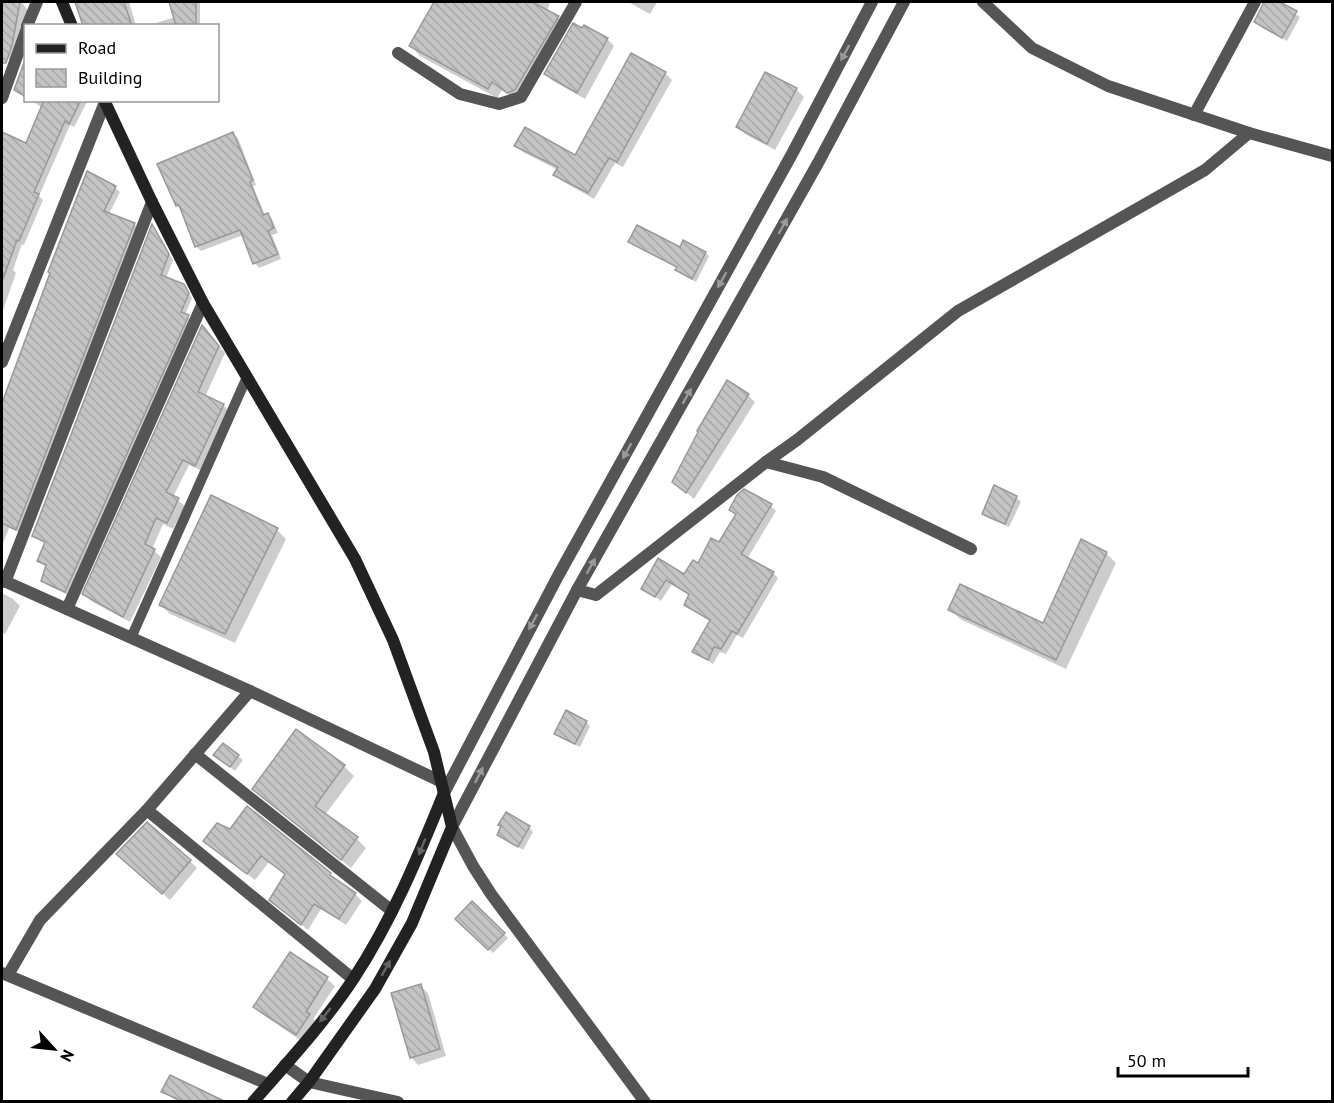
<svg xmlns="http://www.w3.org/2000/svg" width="1334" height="1103" font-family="'PT Sans',sans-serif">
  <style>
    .shadow { fill: #0003 }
    .building { fill: url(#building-back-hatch); stroke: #999; stroke-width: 1.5 }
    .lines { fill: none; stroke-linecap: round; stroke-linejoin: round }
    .lane { stroke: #555; stroke-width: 10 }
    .street { stroke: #555; stroke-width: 12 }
    .secondary { stroke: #222; stroke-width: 12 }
    .oneway { fill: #999 }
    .oneway2 { fill: #646464 }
  </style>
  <defs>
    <pattern id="building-back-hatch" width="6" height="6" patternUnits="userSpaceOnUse" patternTransform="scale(1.5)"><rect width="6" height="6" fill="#c4c4c4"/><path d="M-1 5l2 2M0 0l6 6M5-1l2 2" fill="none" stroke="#a7a7a7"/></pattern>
  </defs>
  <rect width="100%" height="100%" fill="#fff"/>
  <g class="shadow">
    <polygon points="2,2 22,2 30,14 13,60 2,57"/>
    <polygon points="77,2 129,2 136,26 84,26"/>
    <polygon points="171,2 200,2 200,26 147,26 175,17"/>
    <polygon points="436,2 550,2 547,11 558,17 567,26 518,101 502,90 497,98 420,56 411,46"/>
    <polygon points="628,2 657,2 650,14"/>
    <polygon points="1266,2 1276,2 1300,17 1287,41 1260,26 1255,22"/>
    <polygon points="607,39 614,46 585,99 553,81 545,74"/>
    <polygon points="632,55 665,73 672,80 623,167 615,163 594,199 562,181 555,175 558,170 523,152 516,146 575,157"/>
    <polygon points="766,74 797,90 804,97 775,150 745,134 738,127"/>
    <polygon points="30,100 86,100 87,102 74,127 70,125 39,196 43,200 24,245 22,244 13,270 16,273 2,313 2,134 27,145 43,108"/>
    <polygon points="233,134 238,138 256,185 253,186 265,215 268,214 272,219 278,233 272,235 281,259 259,268 255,263 243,235 201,251 196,246 181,210 177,205"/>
    <polygon points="87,173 115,188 120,192 109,214 134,224 139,229 21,533 9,528 2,546 2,397 5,399"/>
    <polygon points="153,226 173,260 166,278 183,285 192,298 185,315 192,321 70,596 47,585 43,580 47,567 39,561 46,544 33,536"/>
    <polygon points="629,242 705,253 709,256 696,282 680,273 677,270 678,268"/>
    <polygon points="209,334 225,353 205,397 224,406 230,412 202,471 189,465 173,497 185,506 173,529 163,524 152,549 161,557 130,622 91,601 84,594"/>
    <polygon points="748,395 755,402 694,499 674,482 700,432"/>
    <polygon points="1016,497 1021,502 1009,527 988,518 984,513"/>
    <polygon points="771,506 776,511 747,559 773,573 778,578 743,638 737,635 726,654 720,652 713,664 694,652 711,621 686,604 690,596 672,584 661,601 643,588 659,560 684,576 699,565 720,544 736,515 731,510"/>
    <polygon points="277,530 286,539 235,643 170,614 161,605"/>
    <polygon points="1106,553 1116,563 1066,669 960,619 950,609 1043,625"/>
    <polygon points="2,593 13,599 20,606 5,634 2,633"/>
    <polygon points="586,722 590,726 580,747 561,738 556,734"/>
    <polygon points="223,745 243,760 235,771 220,759"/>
    <polygon points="344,766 354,776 325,815 357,839 366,848 351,868 254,788"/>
    <polygon points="529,827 533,832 523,850 499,834"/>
    <polygon points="231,831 330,874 355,894 362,901 346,925 321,909 308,930 278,906 286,875 269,862 255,880 205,841"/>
    <polygon points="125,861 190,861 197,868 170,900"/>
    <polygon points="472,903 508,938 493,953 458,919"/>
    <polygon points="290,954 327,979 335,986 313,1019 316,1022 303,1042 262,1014 255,1007"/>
    <polygon points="420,986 428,993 446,1056 418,1065 411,1057"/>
    <polygon points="163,1092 209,1098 208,1102 179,1102"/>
  </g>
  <g class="building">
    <polygon points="2,2 20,2 12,45 6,63 2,63"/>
    <polygon points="75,2 124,2 132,26 83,26"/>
    <polygon points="169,2 196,2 196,26 176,26"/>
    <polygon points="434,2 532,2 559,16 515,90 507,93 492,82 488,89 409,46"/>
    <polygon points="1264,2 1280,2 1297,11 1282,38 1254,22"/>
    <polygon points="573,23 582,28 584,25 608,38 577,93 544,74"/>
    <polygon points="631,53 666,72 617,162 609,158 588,193 553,175 558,167 514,146 525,127 575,155"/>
    <polygon points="26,57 26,97 14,90"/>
    <polygon points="765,72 797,88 767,144 736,127"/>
    <polygon points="44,100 81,100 69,124 65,121 34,192 39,194 19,241 17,240 3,279 2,279 2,132 26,143"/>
    <polygon points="233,132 253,180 250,182 263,215 268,213 274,228 268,231 278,254 253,264 240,230 195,247 179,205 176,206 157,164"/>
    <polygon points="87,171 116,186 104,211 135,223 16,530 2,523 2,403 50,273 48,272"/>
    <polygon points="152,224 169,254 161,275 184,284 189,293 181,312 189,315 65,592 41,581 46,565 37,561 45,542 32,536"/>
    <polygon points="637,225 680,247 683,240 706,252 692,279 675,270 677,267 628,242"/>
    <polygon points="202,325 219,346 198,392 224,404 195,466 183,460 166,492 179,498 167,523 156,518 145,544 155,549 123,617 82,594"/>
    <polygon points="727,380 749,394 686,493 672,482 698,432 697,431"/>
    <polygon points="994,485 1017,496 1005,524 982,514"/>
    <polygon points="744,489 772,504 741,554 774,572 737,634 732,631 721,649 714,647 708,660 692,652 710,620 684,605 689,594 666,580 655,597 641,589 658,558 684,574 693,560 698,563 711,538 719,542 736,514 729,510 737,495"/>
    <polygon points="211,495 278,528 225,634 159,605"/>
    <polygon points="1081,539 1107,552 1056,660 948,610 960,584 1043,623"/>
    <polygon points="566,710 587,721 575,744 554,734"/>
    <polygon points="296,729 345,765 315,806 358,837 341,860 252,789"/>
    <polygon points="223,743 239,755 230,767 213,755"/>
    <polygon points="247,806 331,873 330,875 356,893 339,919 314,904 301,925 269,900 285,874 261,856 247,874 203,841 217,823 230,829"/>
    <polygon points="506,812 530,826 518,847 497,835 501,826 498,825"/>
    <polygon points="147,822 191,860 162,894 116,854"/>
    <polygon points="472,901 505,933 488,950 455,919"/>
    <polygon points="290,952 328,977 306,1012 310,1014 296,1035 253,1007"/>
    <polygon points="421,984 440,1049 410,1058 391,993"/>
    <polygon points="170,1075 224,1101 182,1101 161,1092"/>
  </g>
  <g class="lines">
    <polyline class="lane" points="131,638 247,377"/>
    <g class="street">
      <polyline points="983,2 1032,48 1108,86 1249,133 1332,156"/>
      <polyline points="27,26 37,2"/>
      <polyline points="398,53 460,94 499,104 521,97 576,2"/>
      <polyline points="2,98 26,31"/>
      <polyline points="1194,115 1255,2"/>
      <polyline points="2,362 105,102"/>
      <polyline points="766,462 823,477 971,549"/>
      <polyline points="2,580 250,691 440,781"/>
      <polyline points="5,582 152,202"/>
      <polyline points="577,590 596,595 766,462 797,440 958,311 1205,170 1249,133"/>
      <polyline points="67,609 203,303"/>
      <polyline points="250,691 147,810 353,979"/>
      <polyline points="195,754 392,911"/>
      <polyline points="444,793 558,576 792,154 872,2"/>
      <polyline points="2,973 268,1084"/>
      <polyline points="8,975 40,920 147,810"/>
      <polyline points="285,1065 309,1082 398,1102"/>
      <polyline points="645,1102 491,894 473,866 452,827 577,590 818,163 904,2"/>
    </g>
    <g class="secondary">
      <polyline points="62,2 72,26"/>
      <polyline points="104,100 152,202 203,303 355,559 393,640 434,752 452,827 412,923 375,989 309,1082 292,1102"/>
      <path d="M 253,1102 C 288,1062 325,1022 354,978 C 392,920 418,857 444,793"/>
    </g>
  </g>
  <defs><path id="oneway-solid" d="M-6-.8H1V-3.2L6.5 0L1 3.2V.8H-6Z" transform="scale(1.5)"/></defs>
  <g class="oneway">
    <use href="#oneway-solid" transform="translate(845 53) rotate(118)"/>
    <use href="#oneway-solid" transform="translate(783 226) rotate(-61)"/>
    <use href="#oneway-solid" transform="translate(722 280) rotate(119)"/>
    <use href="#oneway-solid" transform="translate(687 396) rotate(-61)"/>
    <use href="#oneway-solid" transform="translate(627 451) rotate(119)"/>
    <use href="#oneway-solid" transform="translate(591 566) rotate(-61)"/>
    <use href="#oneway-solid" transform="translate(533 622) rotate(118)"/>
    <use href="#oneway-solid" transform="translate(479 775) rotate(-63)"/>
  </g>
  <g class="oneway2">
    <use href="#oneway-solid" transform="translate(422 847) rotate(112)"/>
    <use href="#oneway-solid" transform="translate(386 968) rotate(-61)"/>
    <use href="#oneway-solid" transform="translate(325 1015) rotate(128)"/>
  </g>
  <rect width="1334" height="1103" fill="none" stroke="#000000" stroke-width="6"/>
  <rect x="24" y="24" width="195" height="78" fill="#ffffff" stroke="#999999" stroke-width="1.5"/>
  <rect x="36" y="44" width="30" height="9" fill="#222222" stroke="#999999" stroke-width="1.5"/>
  <text x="78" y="54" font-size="18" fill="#000000">Road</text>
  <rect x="36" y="69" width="30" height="18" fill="url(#building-back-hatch)" stroke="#999999" stroke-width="1.5"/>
  <text x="78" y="84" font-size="18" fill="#000000">Building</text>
  <g transform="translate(54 1049) rotate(117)" stroke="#ffffff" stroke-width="4.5" paint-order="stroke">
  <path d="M0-4.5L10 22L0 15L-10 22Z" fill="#000000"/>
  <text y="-9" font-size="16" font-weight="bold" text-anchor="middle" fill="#000000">N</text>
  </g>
  <path d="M1118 1067v9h130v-9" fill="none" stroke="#000000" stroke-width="3"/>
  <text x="1127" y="1067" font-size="18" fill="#000000" stroke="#ffffff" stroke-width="4.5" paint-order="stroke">50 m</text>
</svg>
